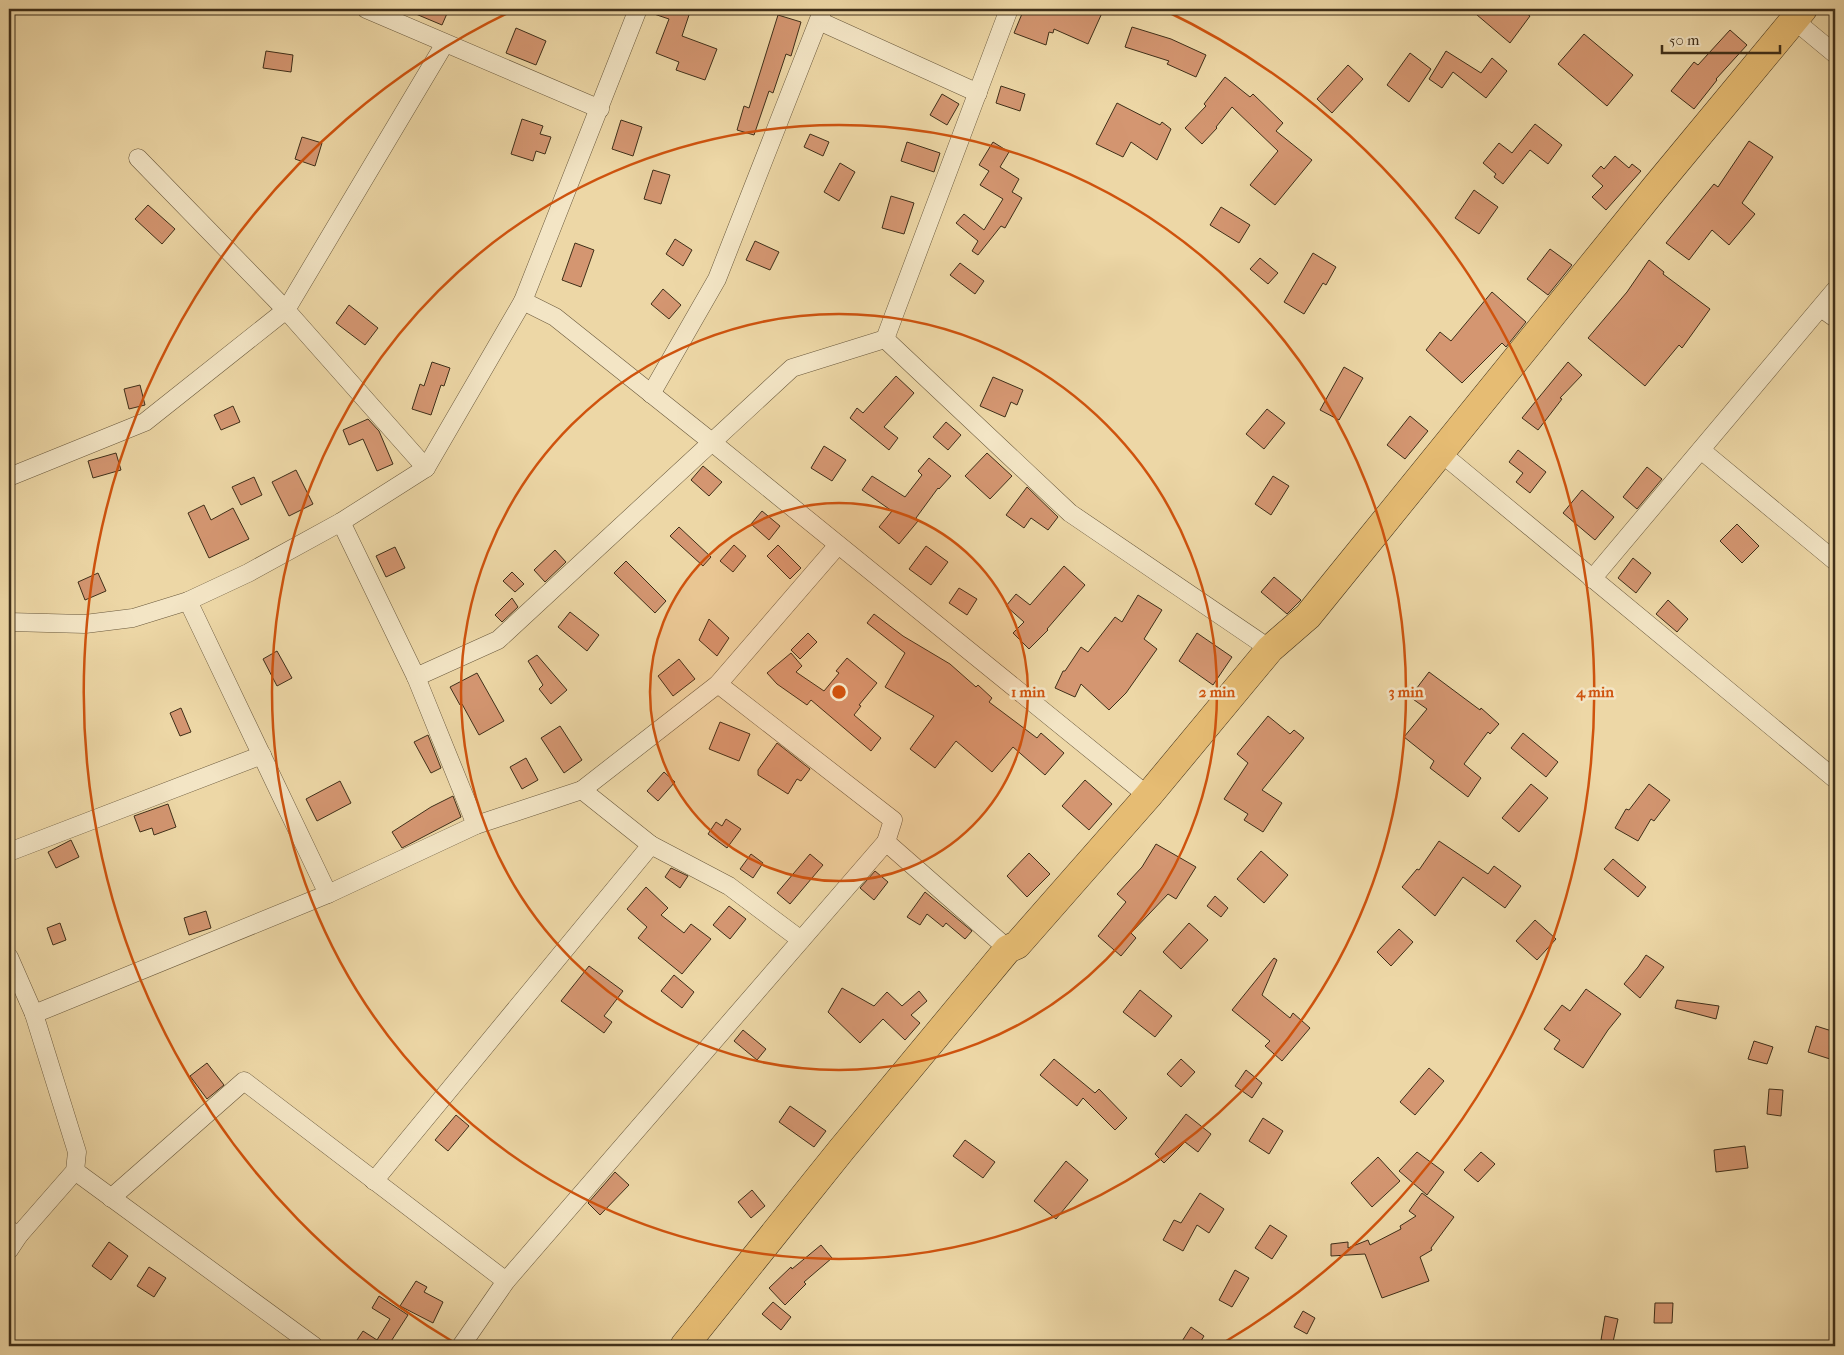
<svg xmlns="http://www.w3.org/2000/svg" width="1844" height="1355" font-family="'IM FELL French Canon',serif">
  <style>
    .building { fill: #d49671; stroke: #3f2f19 }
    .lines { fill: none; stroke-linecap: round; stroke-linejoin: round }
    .street-casing { stroke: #6a593c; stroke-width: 19 }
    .primary-casing { stroke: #3f2f19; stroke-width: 29 }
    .street { stroke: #f3e5c5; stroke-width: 18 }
    .primary { stroke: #e6bc73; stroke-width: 28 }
    .ring { fill: none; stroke: #cf530e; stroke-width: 2.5 }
    .centre { fill: #cf530e; stroke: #f3e5c5; stroke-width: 2.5 }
    .ring-label { font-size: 15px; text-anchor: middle; font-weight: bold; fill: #cf530e; stroke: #f3e5c5; stroke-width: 5; stroke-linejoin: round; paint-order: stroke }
  </style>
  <rect width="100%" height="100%" fill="#edd7a6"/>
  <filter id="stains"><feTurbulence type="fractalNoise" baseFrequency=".004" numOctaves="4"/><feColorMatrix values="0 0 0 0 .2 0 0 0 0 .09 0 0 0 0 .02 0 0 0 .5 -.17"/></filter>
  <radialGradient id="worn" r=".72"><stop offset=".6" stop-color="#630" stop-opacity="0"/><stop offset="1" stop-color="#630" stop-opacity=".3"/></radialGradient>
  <g class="building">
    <polygon points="404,9 449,9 442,25"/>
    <polygon points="648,9 691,9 682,36 717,49 705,80 676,70 679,62 656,53 669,19 648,12"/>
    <polygon points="1024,9 1093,9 1102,13 1088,44 1054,29 1053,33 1049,32 1046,45 1014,33"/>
    <polygon points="1470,9 1520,9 1530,16 1510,43"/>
    <polygon points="778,15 801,22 791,56 786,54 773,93 769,91 754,135 737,130 744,106 749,108"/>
    <polygon points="1132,27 1171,39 1206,55 1196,77 1167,64 1169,61 1125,47"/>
    <polygon points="516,28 546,41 536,65 506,53"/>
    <polygon points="1730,30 1747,45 1716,79 1717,80 1694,109 1671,91 1694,62 1698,65"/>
    <polygon points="1584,34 1633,75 1607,106 1558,64"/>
    <polygon points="266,51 293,55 291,72 263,68"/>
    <polygon points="1446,51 1481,73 1492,58 1507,71 1486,98 1453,72 1442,88 1429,79"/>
    <polygon points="1410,53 1431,69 1409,102 1387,85"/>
    <polygon points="1348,65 1363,79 1332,113 1317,99"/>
    <polygon points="1225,77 1250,97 1253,94 1283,123 1276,131 1312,160 1275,205 1250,185 1278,151 1232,107 1216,127 1217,128 1202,144 1185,128 1206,106 1204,104"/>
    <polygon points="1001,86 1025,94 1020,111 996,103"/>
    <polygon points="942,94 959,104 947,125 930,115"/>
    <polygon points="1117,103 1160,125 1162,122 1171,129 1157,160 1131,142 1123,157 1096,144"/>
    <polygon points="522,119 543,126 540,134 551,137 545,154 536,151 533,161 511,154"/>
    <polygon points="621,120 642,127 633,156 612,149"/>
    <polygon points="1535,124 1562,145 1548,164 1530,150 1503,184 1494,177 1496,174 1483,163 1499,143 1512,153"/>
    <polygon points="810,134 829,142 823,156 804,147"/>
    <polygon points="302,137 322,143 315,166 295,159"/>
    <polygon points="1749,141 1773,157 1742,203 1755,214 1729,245 1712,230 1689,260 1666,243 1714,184 1718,187"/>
    <polygon points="907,142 940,153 934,172 901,161"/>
    <polygon points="993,142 1009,152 1000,167 1019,179 1012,192 1022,198 1005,228 1001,226 978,255 972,251 978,241 956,223 964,214 984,230 1003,199 980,185 989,171 979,165"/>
    <polygon points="1615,156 1629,168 1632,164 1641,171 1606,210 1592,197 1603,186 1592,176 1601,166 1604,169"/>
    <polygon points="840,163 855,172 839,201 824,192"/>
    <polygon points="653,170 670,175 661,204 644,199"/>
    <polygon points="1474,190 1498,207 1479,234 1455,218"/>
    <polygon points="891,196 914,203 904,234 882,228"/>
    <polygon points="148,205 175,229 162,244 135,219"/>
    <polygon points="1221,207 1250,225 1239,243 1210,225"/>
    <polygon points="675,239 692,250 683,266 666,254"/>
    <polygon points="755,241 779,252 770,270 746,260"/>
    <polygon points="575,243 594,250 581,287 562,280"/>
    <polygon points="1550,249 1572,265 1548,295 1527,279"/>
    <polygon points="1313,253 1336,267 1326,285 1323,283 1304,314 1284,302"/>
    <polygon points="1260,258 1278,273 1268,284 1250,269"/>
    <polygon points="1649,260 1664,272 1663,274 1710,309 1682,348 1679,345 1645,386 1588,338 1627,292"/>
    <polygon points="960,263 984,281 975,294 950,275"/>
    <polygon points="663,289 681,305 669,319 651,304"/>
    <polygon points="1492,292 1526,322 1506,347 1502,343 1462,383 1426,350 1440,332 1451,341"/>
    <polygon points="349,305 378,328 365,345 336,323"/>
    <polygon points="432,362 450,368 444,386 441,385 431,415 412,409 420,384 424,386"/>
    <polygon points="1568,362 1582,375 1560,398 1562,399 1538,430 1522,418"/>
    <polygon points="1344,367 1363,378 1339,420 1320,410"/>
    <polygon points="896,376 914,393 884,427 898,438 889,450 850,418 857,408 863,413"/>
    <polygon points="993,377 1023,390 1017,405 1011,402 1005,417 980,406"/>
    <polygon points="140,385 145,405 129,409 124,389"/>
    <polygon points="233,406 240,422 221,430 214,415"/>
    <polygon points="1267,409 1285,423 1264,449 1246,434"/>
    <polygon points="1410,416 1428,431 1405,459 1387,445"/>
    <polygon points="368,419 379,431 393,464 377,471 363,439 349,445 343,430"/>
    <polygon points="946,422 961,435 948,450 933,437"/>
    <polygon points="824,446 846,460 832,481 811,468"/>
    <polygon points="1518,450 1546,472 1530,493 1516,482 1523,473 1509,462"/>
    <polygon points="116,453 121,470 93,478 88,461"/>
    <polygon points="987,453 1012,476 990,499 965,476"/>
    <polygon points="929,458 951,476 939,489 938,488 916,518 918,521 899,544 879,527 892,511 862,490 872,476 905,497 922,475 918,471"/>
    <polygon points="703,466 722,482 709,496 691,480"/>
    <polygon points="1647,467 1662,479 1637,509 1623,497"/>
    <polygon points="296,470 313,504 289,516 272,482"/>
    <polygon points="1273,476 1289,486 1271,515 1255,504"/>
    <polygon points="254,477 262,495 241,505 232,487"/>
    <polygon points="1027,487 1058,517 1048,530 1031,518 1024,528 1006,515"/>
    <polygon points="1582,490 1614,517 1595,540 1563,513"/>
    <polygon points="204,505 211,520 233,508 249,539 209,558 188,513"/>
    <polygon points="762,511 780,526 769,540 751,524"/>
    <polygon points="1737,524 1759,546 1742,563 1720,541"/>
    <polygon points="679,527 711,557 703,566 670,536"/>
    <polygon points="734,545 746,556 733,572 720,561"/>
    <polygon points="778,545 801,568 790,579 767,556"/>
    <polygon points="926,546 948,562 931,585 909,569"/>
    <polygon points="395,547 405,568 386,577 376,556"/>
    <polygon points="555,550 566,562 545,582 534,570"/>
    <polygon points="1633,558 1651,573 1636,593 1618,578"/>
    <polygon points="626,561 666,601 655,613 614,573"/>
    <polygon points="1064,566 1085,585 1047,629 1048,630 1029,649 1013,633 1024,622 1006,606 1016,594 1030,605"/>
    <polygon points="512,572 524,584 515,592 503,581"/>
    <polygon points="98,573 106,591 85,600 78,582"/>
    <polygon points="1274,577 1301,600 1287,614 1261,592"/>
    <polygon points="959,588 977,599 967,615 949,603"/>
    <polygon points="1138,595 1162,610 1144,639 1157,649 1126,693 1109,710 1081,684 1075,697 1055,688 1063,671 1065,671 1081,647 1088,652 1115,617 1122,622"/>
    <polygon points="512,598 518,607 502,622 495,615"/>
    <polygon points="1668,600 1688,619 1677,632 1656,614"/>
    <polygon points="570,612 599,635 587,651 558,627"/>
    <polygon points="874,614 903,636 950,664 976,687 978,685 992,698 989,702 1037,738 1041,733 1064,753 1045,775 1013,747 992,772 956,741 935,768 910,749 934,716 885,687 905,653 867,623"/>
    <polygon points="709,619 729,638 717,656 699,640"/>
    <polygon points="808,633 817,642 800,659 791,650"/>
    <polygon points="1197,633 1232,657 1213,685 1179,661"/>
    <polygon points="277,651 292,678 277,686 263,659"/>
    <polygon points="791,653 802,666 796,672 824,691 839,673 836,671 847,658 877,683 859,705 861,706 854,715 881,738 871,751 811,700 807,705 777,684 767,673"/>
    <polygon points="537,655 567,690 551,704 539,689 543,685 528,661"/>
    <polygon points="679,659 695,679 673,696 658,676"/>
    <polygon points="1429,672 1480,710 1481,708 1499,724 1490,734 1488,732 1464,764 1481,778 1468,797 1430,768 1434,761 1404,737 1427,709 1410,697"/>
    <polygon points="477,673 504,721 479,735 462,704 460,705 450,687"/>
    <polygon points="181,708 191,732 180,736 170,713"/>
    <polygon points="1268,716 1290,734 1294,730 1304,738 1262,790 1282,803 1263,832 1244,820 1248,814 1224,799 1248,763 1237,754"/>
    <polygon points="720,722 750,734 739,761 709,749"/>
    <polygon points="560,726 582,760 564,773 541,738"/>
    <polygon points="1523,733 1558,762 1546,777 1511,748"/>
    <polygon points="428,735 441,768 431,773 414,742"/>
    <polygon points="777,743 810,769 801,781 797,779 788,794 758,775 758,770"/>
    <polygon points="526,758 538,780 522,789 510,767"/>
    <polygon points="664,772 675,782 658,801 647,791"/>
    <polygon points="1085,780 1112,804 1089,830 1062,806"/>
    <polygon points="340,781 351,803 317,821 306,799"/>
    <polygon points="1531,784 1548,798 1519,832 1502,818"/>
    <polygon points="1649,784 1670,800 1654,821 1651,819 1638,841 1615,828 1626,809 1629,810"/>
    <polygon points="453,796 461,817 402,848 392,832 431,807"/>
    <polygon points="168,804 176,827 154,835 152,828 140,832 134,816"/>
    <polygon points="726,819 741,829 727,848 708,834 716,822 722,826"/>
    <polygon points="71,840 79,857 56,868 48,852"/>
    <polygon points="1439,841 1488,874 1494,866 1521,886 1505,908 1463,877 1435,916 1402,887 1417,869 1419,870"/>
    <polygon points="1156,844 1196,867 1176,899 1168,894 1131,933 1136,938 1121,956 1098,936 1126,902 1117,894 1142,867"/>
    <polygon points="1261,851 1288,875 1264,903 1237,879"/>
    <polygon points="1029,853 1050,874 1027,897 1007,876"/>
    <polygon points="751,854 763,863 753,878 740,869"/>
    <polygon points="810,854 823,865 790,904 777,893"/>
    <polygon points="1613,859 1646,887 1638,897 1604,869"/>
    <polygon points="671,868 688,876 680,888 665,877"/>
    <polygon points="875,871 888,882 874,900 860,888"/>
    <polygon points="646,887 668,908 661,915 684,933 691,924 711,939 682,974 638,938 647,927 627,909"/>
    <polygon points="925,892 972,931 965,939 946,923 943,927 927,914 920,925 907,917"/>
    <polygon points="1215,896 1228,908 1221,917 1207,906"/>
    <polygon points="729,906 746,919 730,939 713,925"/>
    <polygon points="206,911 211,928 189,935 184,918"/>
    <polygon points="1535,920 1556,939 1537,960 1516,941"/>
    <polygon points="60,923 66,940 53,945 47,928"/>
    <polygon points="1189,923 1208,940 1181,969 1163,952"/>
    <polygon points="1399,929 1413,942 1391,966 1377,952"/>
    <polygon points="1646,955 1664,967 1640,998 1624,984 1638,967"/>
    <polygon points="1274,958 1277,960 1262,995 1290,1018 1293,1013 1310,1028 1282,1061 1265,1046 1270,1041 1232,1010"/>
    <polygon points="589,966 623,991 604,1016 612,1022 604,1033 561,1001"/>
    <polygon points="674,975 694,992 682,1008 661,991"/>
    <polygon points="842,988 874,1006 887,992 902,1006 919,991 927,1001 911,1015 920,1023 905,1040 883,1019 860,1043 828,1012"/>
    <polygon points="1586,989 1621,1014 1608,1030 1583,1068 1554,1049 1560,1040 1544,1029 1562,1005 1570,1011"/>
    <polygon points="1140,990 1172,1016 1155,1037 1123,1012"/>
    <polygon points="1677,1000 1719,1006 1716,1019 1675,1008"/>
    <polygon points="1816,1026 1835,1032 1835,1042 1830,1059 1808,1052"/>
    <polygon points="743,1030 766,1049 757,1060 734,1041"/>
    <polygon points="1754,1041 1773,1047 1767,1064 1748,1059"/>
    <polygon points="1054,1059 1095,1093 1099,1089 1127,1118 1115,1130 1083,1098 1077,1106 1040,1075"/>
    <polygon points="1181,1059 1195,1072 1181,1087 1167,1074"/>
    <polygon points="207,1063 224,1085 207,1099 190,1076"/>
    <polygon points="1429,1068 1444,1081 1415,1115 1400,1102"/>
    <polygon points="1246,1070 1262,1083 1252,1098 1235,1086"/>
    <polygon points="1769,1089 1783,1090 1781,1116 1767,1114"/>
    <polygon points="790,1106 826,1131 814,1147 779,1122"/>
    <polygon points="1186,1114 1211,1134 1198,1152 1185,1142 1164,1163 1155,1154"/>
    <polygon points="456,1115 469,1126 448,1151 435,1140"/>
    <polygon points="1263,1118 1283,1131 1269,1154 1249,1141"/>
    <polygon points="965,1140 995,1162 983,1178 953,1156"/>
    <polygon points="1745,1146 1748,1168 1716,1172 1714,1150"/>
    <polygon points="1417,1152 1444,1172 1427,1195 1399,1171"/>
    <polygon points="1481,1152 1495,1164 1478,1182 1464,1170"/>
    <polygon points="1378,1157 1400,1181 1372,1207 1351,1183"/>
    <polygon points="1066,1161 1088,1180 1056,1219 1034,1201"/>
    <polygon points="615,1172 629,1185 600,1215 588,1203"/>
    <polygon points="752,1190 765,1206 751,1218 738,1202"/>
    <polygon points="1200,1193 1224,1209 1209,1233 1197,1225 1183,1251 1163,1240 1174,1220 1181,1223"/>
    <polygon points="1422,1193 1454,1217 1431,1248 1432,1250 1420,1257 1429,1281 1382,1298 1365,1254 1331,1256 1331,1244 1348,1242 1348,1248 1368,1240 1370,1245 1401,1229 1400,1226 1416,1216 1409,1211"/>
    <polygon points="1270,1225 1287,1236 1272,1259 1255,1248"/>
    <polygon points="109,1242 128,1256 111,1280 92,1266"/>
    <polygon points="821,1245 832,1258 804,1282 806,1284 785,1305 769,1288 791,1267 792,1269"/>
    <polygon points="149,1267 166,1278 154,1297 137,1286"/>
    <polygon points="1235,1270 1249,1278 1232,1307 1219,1300"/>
    <polygon points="416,1281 427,1287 424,1292 443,1302 433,1323 400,1306"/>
    <polygon points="379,1296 408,1315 388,1346 353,1346 363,1331 377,1340 390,1319 372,1308"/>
    <polygon points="773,1302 791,1317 781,1330 762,1314"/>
    <polygon points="1655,1303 1673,1303 1672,1323 1654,1323"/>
    <polygon points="1303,1311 1315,1318 1307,1334 1294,1327"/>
    <polygon points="1605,1316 1618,1319 1613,1342 1601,1340"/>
    <polygon points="1191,1327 1204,1336 1198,1346 1179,1346"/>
  </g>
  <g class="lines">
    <g class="street-casing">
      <g id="street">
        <polyline points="366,9 600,109"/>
        <polyline points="1794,20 1835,54"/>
        <polyline points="819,21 978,93"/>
        <polyline points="138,158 286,310 426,468"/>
        <polyline points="523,301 555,317 713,443 1148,796"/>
        <polyline points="1821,308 1835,318"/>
        <polyline points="885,339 1070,513 1270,649"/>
        <polyline points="651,394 717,279 823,9"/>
        <polyline points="1701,450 1835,561"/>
        <polyline points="1441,453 1835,779"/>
        <polyline points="9,477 145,422 286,310 441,50"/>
        <polyline points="341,522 416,677 498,640 792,368 885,339 1009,9"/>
        <polyline points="1592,579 1835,290"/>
        <polyline points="188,601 328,894"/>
        <polyline points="9,622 85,624 133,618 188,601 248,573 341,522 426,468 523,301 638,9"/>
        <polyline points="416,677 476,825"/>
        <polyline points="718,684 893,820 886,842"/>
        <polyline points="651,845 729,886 801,940"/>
        <polyline points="9,852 262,755"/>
        <polyline points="9,957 34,1014 77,1152 75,1171 19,1235 9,1230"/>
        <polyline points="34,1014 328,894 476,825 582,790 718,684 838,545"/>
        <polyline points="75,1171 314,1346"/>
        <polyline points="374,1181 651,845 582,790"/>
        <polyline points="111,1198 244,1081 506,1281"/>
        <polyline points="9,1250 19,1235"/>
        <polyline points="461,1346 506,1281 886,842 1008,949"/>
      </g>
    </g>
    <g class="primary-casing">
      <polyline id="primary" points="684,1346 842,1149 1008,949 1017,945 1148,796 1270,649 1308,616 1654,189 1803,9"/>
    </g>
    <use href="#street" class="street"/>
    <use href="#primary" class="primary"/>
  </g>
  <circle cx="839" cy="692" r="189" fill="#cf530e" fill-opacity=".12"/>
  <g class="ring">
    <circle cx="839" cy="692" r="189"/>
    <circle cx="839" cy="692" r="378"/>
    <circle cx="839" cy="692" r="567"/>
    <path d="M455 1343A756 756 0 0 1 514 10M1164 10A756 756 0 0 1 1223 1343"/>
  </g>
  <circle cx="839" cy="692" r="8" class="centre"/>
  <g class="ring-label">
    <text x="1028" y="697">1 min</text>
    <text x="1217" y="697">2 min</text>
    <text x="1406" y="697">3 min</text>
    <text x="1595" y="697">4 min</text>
  </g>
  <rect width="1844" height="1355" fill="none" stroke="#edd7a6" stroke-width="30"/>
  <rect x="10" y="10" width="1824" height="1335" fill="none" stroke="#3f2f19" stroke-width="2.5"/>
  <rect x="15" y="15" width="1814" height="1325" fill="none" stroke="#3f2f19"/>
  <path d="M1662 45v8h118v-8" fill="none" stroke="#3f2f19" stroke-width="2.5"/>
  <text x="1669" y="45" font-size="15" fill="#3f2f19" stroke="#f3e5c5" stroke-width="4" paint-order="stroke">50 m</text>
  <rect width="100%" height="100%" filter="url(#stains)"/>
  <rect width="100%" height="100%" fill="url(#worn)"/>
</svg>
